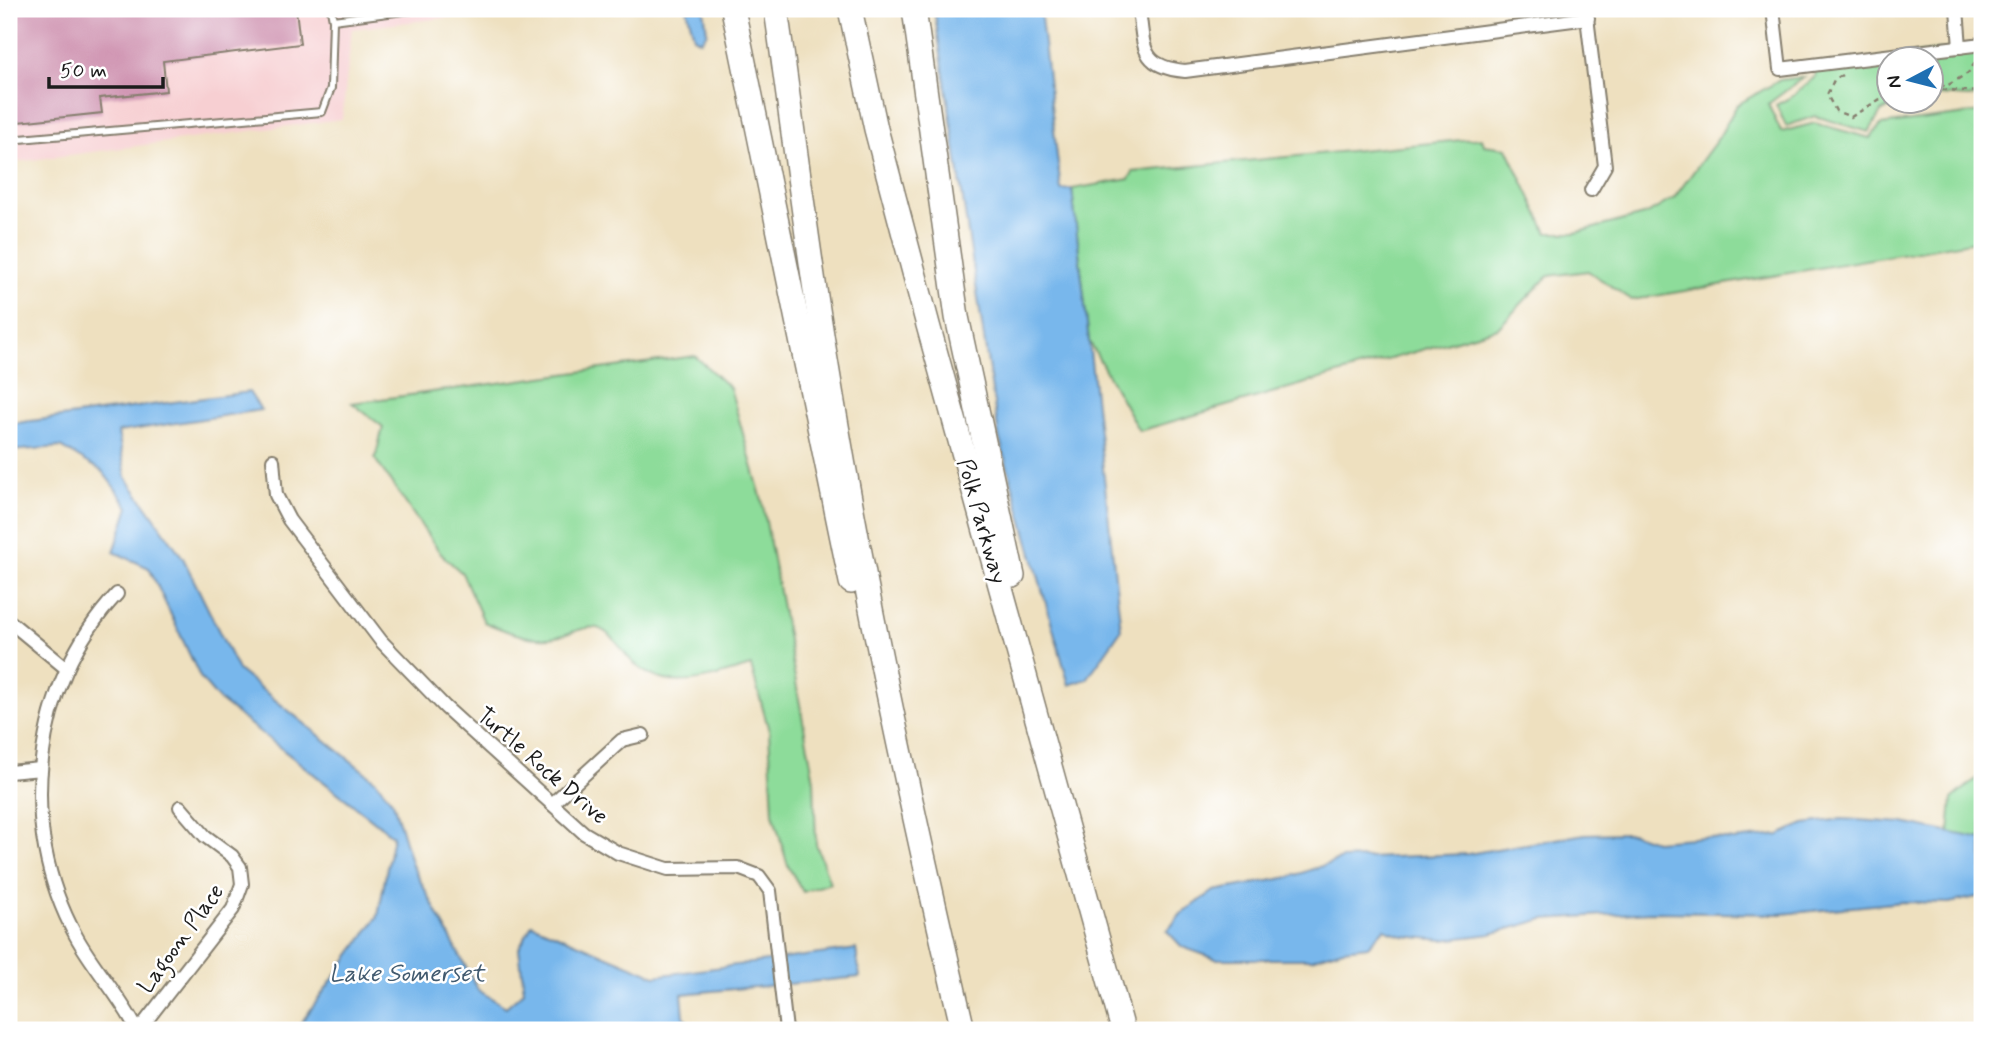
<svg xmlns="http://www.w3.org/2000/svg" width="1991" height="1039" font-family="Mynerve,sans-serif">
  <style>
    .built { fill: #f7cfd2 }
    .green { fill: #8ddc9a; stroke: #547c5b; stroke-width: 2 }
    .water { fill: #78b7ec; stroke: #4a6a84; stroke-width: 2 }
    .building { fill: #d096b3 }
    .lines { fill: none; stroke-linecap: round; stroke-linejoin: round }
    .service-casing { stroke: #857e6e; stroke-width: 10 }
    .minor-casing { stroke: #857e6e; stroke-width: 16 }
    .motorway-casing { stroke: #857e6e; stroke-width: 26 }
    .path { stroke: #857e6e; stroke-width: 2.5; stroke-dasharray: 5 5; stroke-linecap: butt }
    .service { stroke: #fff; stroke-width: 6 }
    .minor { stroke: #fff; stroke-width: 12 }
    .motorway { stroke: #fff; stroke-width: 23 }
    .labels { text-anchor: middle; stroke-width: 5; stroke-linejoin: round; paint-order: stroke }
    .street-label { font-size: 23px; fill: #1c1c1c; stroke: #fff }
    .water-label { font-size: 24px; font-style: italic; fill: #415a6f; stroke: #fff }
  </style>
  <rect width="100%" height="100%" fill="#fff"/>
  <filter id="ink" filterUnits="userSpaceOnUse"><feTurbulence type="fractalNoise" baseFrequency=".0143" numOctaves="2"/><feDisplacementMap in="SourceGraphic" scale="14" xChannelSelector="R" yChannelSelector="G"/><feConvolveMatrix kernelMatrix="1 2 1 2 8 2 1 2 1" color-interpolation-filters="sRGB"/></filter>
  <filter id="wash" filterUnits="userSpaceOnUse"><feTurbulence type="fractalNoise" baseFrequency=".00686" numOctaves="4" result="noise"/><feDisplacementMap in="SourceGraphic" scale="28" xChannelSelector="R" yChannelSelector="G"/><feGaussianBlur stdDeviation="1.57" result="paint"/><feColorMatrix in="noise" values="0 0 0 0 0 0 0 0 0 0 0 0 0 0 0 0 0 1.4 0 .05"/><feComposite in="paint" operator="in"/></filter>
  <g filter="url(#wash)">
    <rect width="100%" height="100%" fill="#eee0bf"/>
    <polygon class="built" points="9,9 520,9 352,29 342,119 9,163"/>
    <g class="green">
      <polygon points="1982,45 1982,98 1938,95 1932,101 1932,60 1890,60 1890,102 1899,102 1881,112 1869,132 1815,116 1786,126 1776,105 1793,96 1816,76 1813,66"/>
      <polygon points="1804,77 1768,104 1781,132 1815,123 1870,138 1881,125 1982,112 1982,240 1632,300 1588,271 1548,276 1498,328 1139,431 1089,341 1072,189 1129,179 1133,172 1482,138 1484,145 1507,148 1547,233 1575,233 1647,214 1674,198 1719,137 1737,105 1780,80"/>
      <path d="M 695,356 L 730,388 L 762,500 L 814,780 L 816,844 L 830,883 L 803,892 L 788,866 L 773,813 L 769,731 L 751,666 C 707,678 664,698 628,657 C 619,646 611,632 597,628 C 585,625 568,635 556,637 C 532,642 505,631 484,622 L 462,573 L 441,554 L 375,459 L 383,427 L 352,403 Z"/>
      <polygon points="1982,774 1982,839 1949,833 1952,799"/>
    </g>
    <g class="water">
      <polygon points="687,9 704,9 707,32 701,41 694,37"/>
      <polygon points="934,9 1040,9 1061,190 1072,189 1121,630 1087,679 1069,685 999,437"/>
      <polygon points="249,392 261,410 118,432 126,477 183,558 238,670 376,781 393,802 412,865 478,990 506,1007 524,991 519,948 532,924 655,976 856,949 860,977 682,994 684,1016 692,1030 296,1030 378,916 393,836 219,700 201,679 149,568 114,552 129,507 102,471 61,447 9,451 9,424"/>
      <polygon points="1842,819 1903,823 1982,839 1982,896 1949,903 1903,902 1782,914 1651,912 1544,919 1491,934 1443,940 1403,936 1384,929 1368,946 1343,949 1311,959 1216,959 1182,947 1167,931 1181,914 1214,891 1290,877 1342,859 1468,854 1585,834 1632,833 1655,841 1705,837 1734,840 1779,835 1804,824"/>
    </g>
    <g id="blocks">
      <polygon class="building" points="9,9 296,9 300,44 163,61 166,91 100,98 102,113 9,123"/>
    </g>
  </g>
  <g filter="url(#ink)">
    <use href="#blocks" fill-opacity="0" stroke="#857e6e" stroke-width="2"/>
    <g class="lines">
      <g class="service-casing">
        <g id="service">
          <polyline points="331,9 333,20 420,9"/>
          <polyline points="9,140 322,112 331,88 333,20"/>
        </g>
      </g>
      <g class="minor-casing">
        <g id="minor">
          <path d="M 1139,9 C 1144,46 1140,67 1185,71 L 1588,18"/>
          <polyline points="1586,9 1605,166 1591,190"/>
          <polyline points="1773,9 1780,69 1982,44"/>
          <polyline points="1957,9 1960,47"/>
          <polyline points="273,460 276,495 289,520 381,641 445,707 584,833 618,853 668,869 738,868 759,876 770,891 786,1030"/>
          <path d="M 117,594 C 32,685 16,827 76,936 C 94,969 121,997 137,1030"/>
          <polyline points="9,621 67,669"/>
          <polyline points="9,772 41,769"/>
          <polyline points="552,804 622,740 643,735"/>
          <polyline points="139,1030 233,909 242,884 240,867 232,856 205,836 180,807"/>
        </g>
      </g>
      <g class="motorway-casing">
        <g id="motorway">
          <polyline points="733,9 851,582"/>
          <path d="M 776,9 C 790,107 802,205 817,303 C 854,547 907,790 963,1030"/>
          <polyline points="850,9 876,129 928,325 1123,1030"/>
          <polyline points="914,9 957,317 1013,576"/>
        </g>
      </g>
      <g class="path">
        <polyline points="1842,75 1834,80 1827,95 1836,111 1851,117 1890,93"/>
        <polyline points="1932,78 1945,87 1968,73 1975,63 1982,64"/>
        <polyline points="1932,89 1982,92"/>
      </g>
      <use href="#service" class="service"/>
      <use href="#minor" class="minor"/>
      <use href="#motorway" class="motorway"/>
    </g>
  </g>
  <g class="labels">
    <g class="street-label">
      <text transform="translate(983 521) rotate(74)" y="8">Polk Parkway</text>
      <text transform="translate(543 765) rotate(41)" y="8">Turtle Rock Drive</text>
      <text transform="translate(180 938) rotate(-54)" y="8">Lagoon Place</text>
    </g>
    <g class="water-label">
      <text x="407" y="981">Lake Somerset</text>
    </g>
  </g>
  <rect width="1991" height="1039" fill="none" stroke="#fff" stroke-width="35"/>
  <g transform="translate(1910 80) rotate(263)"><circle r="33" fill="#ffffff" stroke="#a4a4a4" stroke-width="2"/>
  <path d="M0-5L12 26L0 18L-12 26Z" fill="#1f6fb2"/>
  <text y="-10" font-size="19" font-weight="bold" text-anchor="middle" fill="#1c1c1c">N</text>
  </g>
  <path d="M49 77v10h114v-10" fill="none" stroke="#1c1c1c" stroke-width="3.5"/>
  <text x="60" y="77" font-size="21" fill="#1c1c1c" stroke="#ffffff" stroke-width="5" paint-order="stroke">50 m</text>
</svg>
